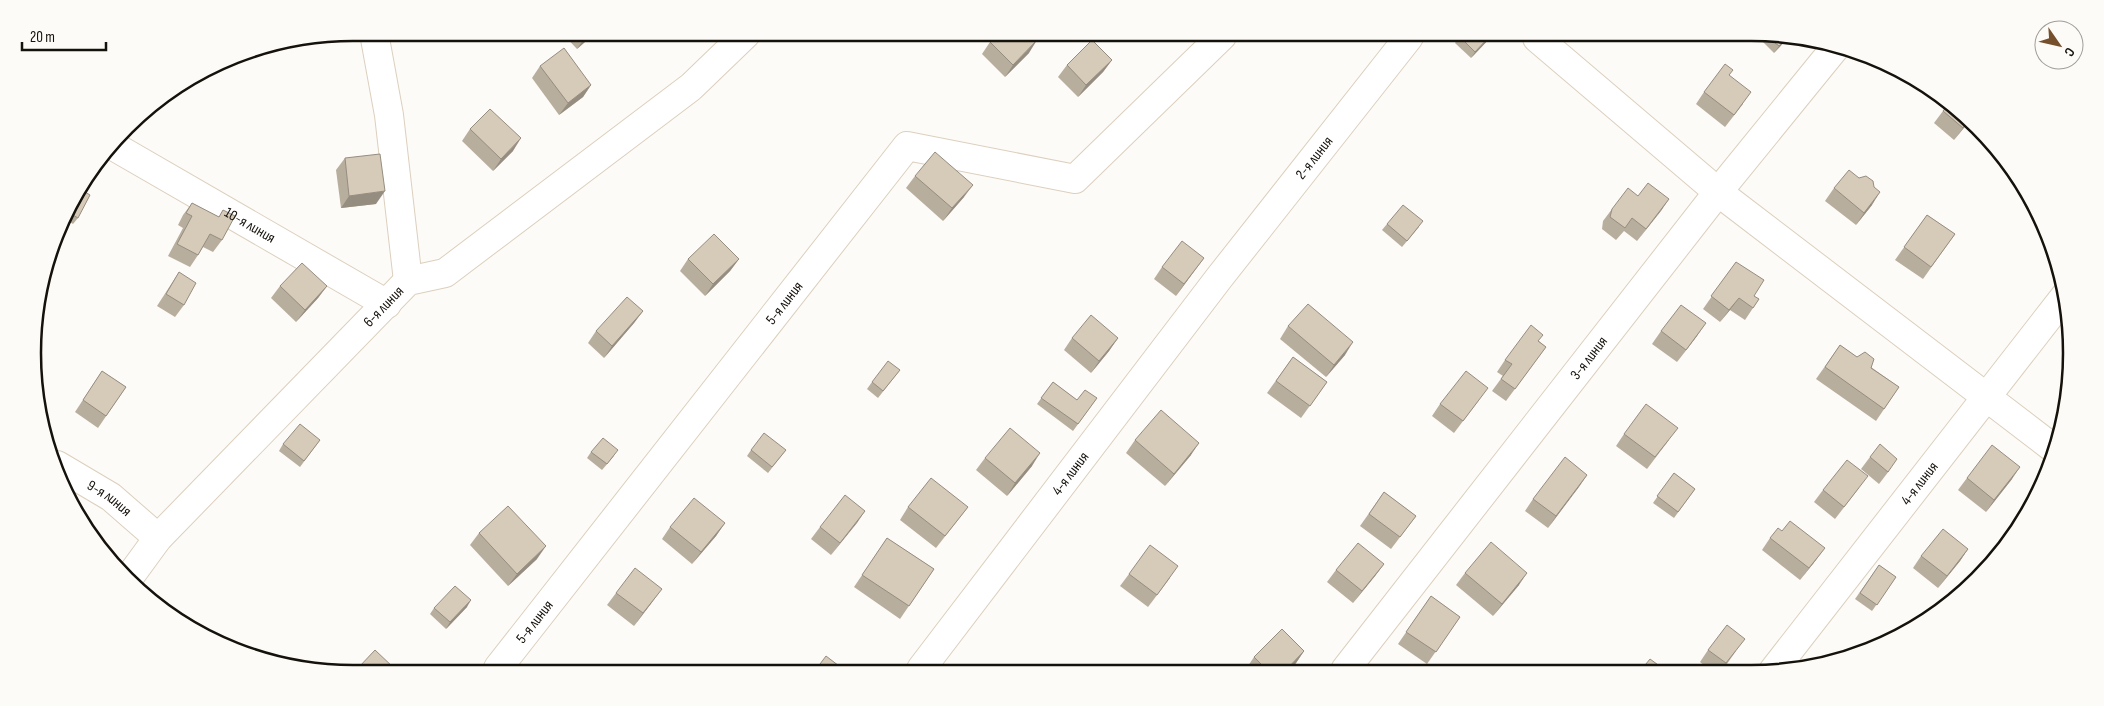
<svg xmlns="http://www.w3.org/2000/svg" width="2104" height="706" font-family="'Sofia Sans Condensed',sans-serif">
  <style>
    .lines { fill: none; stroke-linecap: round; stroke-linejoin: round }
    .minor-casing { stroke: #dcd0be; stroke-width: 30 }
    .minor { stroke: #fff; stroke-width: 28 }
    .wall { fill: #b8ae9e }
    .shaded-wall { fill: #968d81 }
    .building { fill: #d6cab8; stroke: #968d81 }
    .labels { text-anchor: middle; stroke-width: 5; stroke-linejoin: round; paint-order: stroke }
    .street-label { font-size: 15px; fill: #15110b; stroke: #fdfbf7 }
    .rim { fill: none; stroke: #15110b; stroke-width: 2.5 }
  </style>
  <rect width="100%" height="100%" fill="#fdfbf7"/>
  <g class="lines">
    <g class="minor-casing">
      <g id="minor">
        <polyline points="374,33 389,115 408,281"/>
        <polyline points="1537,38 1718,192 2053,448"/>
        <path id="s1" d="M 115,147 L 387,304"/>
        <path id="s2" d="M 57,465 L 111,497 L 158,538"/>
        <path id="s3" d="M 131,575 L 158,538 L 408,281 L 445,273 L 691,87 L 746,34"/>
        <path id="s4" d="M 498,668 L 907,146 L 1075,179 L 1222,36"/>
        <path id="s5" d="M 921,669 L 1219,278 L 1409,37"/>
        <path id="s6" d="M 1345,670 L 1718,192 L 1835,48"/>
        <path id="s7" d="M 1773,671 L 2065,296"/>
      </g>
    </g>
    <use href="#minor" class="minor"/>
  </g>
  <g class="wall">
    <polygon points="562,33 594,34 577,49"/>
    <polygon points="1459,37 1491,37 1471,58 1455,43"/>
    <polygon points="1759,38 1787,39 1774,53"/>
    <polygon points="990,42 1029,53 1005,77 982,54"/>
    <polygon points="1112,60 1103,72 1078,97 1058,77 1067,65"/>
    <polygon points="540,66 591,85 583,97 559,115 532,78"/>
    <polygon points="1729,75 1743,104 1725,127 1696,104 1704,92"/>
    <polygon points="1943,111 1967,124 1954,140 1934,123"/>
    <polygon points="470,129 513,151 493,171 462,141"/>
    <polygon points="345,158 376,204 341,208 336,170"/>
    <polygon points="915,176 964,197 943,221 906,188"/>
    <polygon points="1859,178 1872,205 1856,225 1825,201 1834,188"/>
    <polygon points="1638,196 1669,199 1637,241 1624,231 1616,240 1602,229 1603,221 1612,209"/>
    <polygon points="192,203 219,217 223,210 222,240 213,252 203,247 198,255 190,267 168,256 183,228 178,225 183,215"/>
    <polygon points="66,211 78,218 73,224 63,218"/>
    <polygon points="1927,215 1955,234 1923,279 1895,260"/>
    <polygon points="1387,224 1419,227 1402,247 1382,230"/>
    <polygon points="1204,258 1176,296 1154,279 1162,267"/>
    <polygon points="688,259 739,259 730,271 705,296 680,271"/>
    <polygon points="1736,262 1754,296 1759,299 1745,320 1730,310 1720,322 1703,309"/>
    <polygon points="179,272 184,305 175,317 157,306"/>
    <polygon points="280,286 327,286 318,298 296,322 271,298"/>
    <polygon points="643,311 634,323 604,358 588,343 596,331"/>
    <polygon points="1288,326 1345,355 1326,377 1280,339"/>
    <polygon points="1661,331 1697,336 1677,362 1652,344"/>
    <polygon points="1072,338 1118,338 1109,351 1091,373 1064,350"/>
    <polygon points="1539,341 1546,347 1506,401 1492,391 1503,376 1497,372 1505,360"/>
    <polygon points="1840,345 1899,387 1876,421 1816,379"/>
    <polygon points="1293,357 1327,382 1301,418 1267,393"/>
    <polygon points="900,370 878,398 867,389 872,382"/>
    <polygon points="102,371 126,387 98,428 75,412"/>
    <polygon points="1053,382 1077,400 1097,398 1073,431 1037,404"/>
    <polygon points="1479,400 1454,433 1432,416 1440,404"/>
    <polygon points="1624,434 1669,440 1647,469 1616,446"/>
    <polygon points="320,440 300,467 279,451 283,444"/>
    <polygon points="1135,440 1191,455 1165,486 1126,453"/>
    <polygon points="751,450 786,450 768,473 747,456"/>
    <polygon points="591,452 614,456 602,470 587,458"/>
    <polygon points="1870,457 1889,471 1879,484 1861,469"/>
    <polygon points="985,458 1032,466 1007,496 976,470"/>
    <polygon points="1674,473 1695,489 1674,518 1653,503"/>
    <polygon points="1587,475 1548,528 1525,511 1533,499"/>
    <polygon points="1967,478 2012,479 1986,512 1958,490"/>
    <polygon points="1859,488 1835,519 1814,502 1823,490"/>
    <polygon points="1384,492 1416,516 1391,549 1360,526"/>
    <polygon points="908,507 968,507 936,548 900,520"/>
    <polygon points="865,511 831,555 811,539 820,527"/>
    <polygon points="725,523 716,536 692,564 662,539 670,527"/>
    <polygon points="479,533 537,559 508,586 470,545"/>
    <polygon points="887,538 934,569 900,619 854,587"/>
    <polygon points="1770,538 1816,560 1800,580 1762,550"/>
    <polygon points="1968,549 1960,561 1938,588 1913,568 1921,556"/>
    <polygon points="1384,564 1375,576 1353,603 1327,582 1336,570"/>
    <polygon points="1879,565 1896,577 1872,611 1855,599"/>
    <polygon points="1465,573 1519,585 1493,616 1456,585"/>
    <polygon points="1129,574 1170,578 1148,607 1120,586"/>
    <polygon points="616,593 653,601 634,626 607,605"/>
    <polygon points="1431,596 1460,617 1427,664 1398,644"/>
    <polygon points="467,607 446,629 430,614 434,608"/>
    <polygon points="1708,650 1736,651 1722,671 1711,671 1700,662"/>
    <polygon points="1304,651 1296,663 1290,670 1246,669 1254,657"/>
  </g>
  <g class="shaded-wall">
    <polygon points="589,34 594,34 577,49 585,37"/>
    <polygon points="1489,37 1491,37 1471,58 1475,52"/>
    <polygon points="1786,39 1787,39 1774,53 1779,46"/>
    <polygon points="1037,40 1029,53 1005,77 1013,65"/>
    <polygon points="1112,60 1103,72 1078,97 1086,85"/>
    <polygon points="591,85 583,97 559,115 568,103"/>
    <polygon points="1966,123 1967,124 1954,140 1963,128"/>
    <polygon points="521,138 513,151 493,171 501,159"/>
    <polygon points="973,185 964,197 943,221 952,208"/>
    <polygon points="385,191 376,204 341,208 349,196"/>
    <polygon points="1880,192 1872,205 1856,225 1864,213"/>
    <polygon points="1669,199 1661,211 1637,241 1646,229"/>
    <polygon points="1204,258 1195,270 1176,296 1184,284"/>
    <polygon points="739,259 730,271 705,296 713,284"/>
    <polygon points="327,286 318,298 296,322 305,310"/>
    <polygon points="1739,298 1730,310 1720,322 1729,310"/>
    <polygon points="643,311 634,323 604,358 612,346"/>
    <polygon points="1706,323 1697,336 1677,362 1686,350"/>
    <polygon points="1118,338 1109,351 1091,373 1099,361"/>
    <polygon points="1353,342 1345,355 1326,377 1334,365"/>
    <polygon points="1199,443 1191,455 1165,486 1174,474"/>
    <polygon points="1040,453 1032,466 1007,496 1015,483"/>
    <polygon points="2020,467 2012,479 1986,512 1994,500"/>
    <polygon points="1587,475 1579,487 1548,528 1556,516"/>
    <polygon points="865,511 857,523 831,555 840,543"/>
    <polygon points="725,523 716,536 692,564 701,552"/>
    <polygon points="546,546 537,559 508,586 517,574"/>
    <polygon points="1825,548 1816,560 1800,580 1809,568"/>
    <polygon points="1968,549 1960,561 1938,588 1947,576"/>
    <polygon points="1384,564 1375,576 1353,603 1362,591"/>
    <polygon points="1527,573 1519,585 1493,616 1502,604"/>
    <polygon points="662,589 653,601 634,626 643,613"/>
    <polygon points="471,600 467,607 446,629 450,622"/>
    <polygon points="1304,651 1296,663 1290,670 1286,670"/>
  </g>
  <g class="building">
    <polygon points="582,33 589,34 585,37"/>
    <polygon points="997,35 1032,35 1037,40 1013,65 990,42"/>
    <polygon points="1460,37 1489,37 1475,52"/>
    <polygon points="1770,39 1786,39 1779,46"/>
    <polygon points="1092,40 1112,60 1086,85 1067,65"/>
    <polygon points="564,48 591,85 568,103 540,66"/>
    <polygon points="1725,64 1733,70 1729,75 1751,92 1734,115 1704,92"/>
    <polygon points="1948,105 1966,123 1963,128 1943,111"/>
    <polygon points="490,109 521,138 501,159 470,129"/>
    <polygon points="935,152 973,185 952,208 915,176"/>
    <polygon points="380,154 385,191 349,196 345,158"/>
    <polygon points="1849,170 1859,178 1866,176 1873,181 1874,187 1880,192 1864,213 1834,188"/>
    <polygon points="1648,183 1669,199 1646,229 1632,218 1625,228 1610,217 1612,209 1628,188 1638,196"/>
    <polygon points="82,190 90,195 78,218 66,211"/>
    <polygon points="192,203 219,217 223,210 235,216 222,240 210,234 198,255 177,244 192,216 186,213"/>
    <polygon points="1403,205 1423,221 1407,241 1387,224"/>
    <polygon points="1927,215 1955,234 1931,267 1904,247"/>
    <polygon points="714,234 739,259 713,284 688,259"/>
    <polygon points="1182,241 1204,258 1184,284 1162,267"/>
    <polygon points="1736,262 1764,280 1754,296 1759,299 1753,308 1739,298 1729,310 1711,296"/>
    <polygon points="302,263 327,286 305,310 280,286"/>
    <polygon points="179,272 196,283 184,305 166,294"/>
    <polygon points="627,297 643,311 612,346 596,331"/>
    <polygon points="1308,304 1353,342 1334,365 1288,326"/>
    <polygon points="1681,305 1706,323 1686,350 1661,331"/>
    <polygon points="1091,315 1118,338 1099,361 1072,338"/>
    <polygon points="1531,325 1543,335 1538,341 1546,347 1515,389 1501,379 1512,364 1505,360"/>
    <polygon points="1840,345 1857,357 1865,352 1874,359 1871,368 1899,387 1884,409 1825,367"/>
    <polygon points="1293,357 1327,382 1310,406 1276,381"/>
    <polygon points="888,361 900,370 883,391 872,382"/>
    <polygon points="102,371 126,387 106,416 83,400"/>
    <polygon points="1466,371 1488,388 1463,421 1440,404"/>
    <polygon points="1053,382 1077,400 1085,390 1097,398 1078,424 1041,398"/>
    <polygon points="1646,404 1678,428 1655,457 1624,434"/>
    <polygon points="1161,410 1199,443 1174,474 1135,440"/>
    <polygon points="300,424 320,440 304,461 283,444"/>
    <polygon points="1010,428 1040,453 1015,483 985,458"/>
    <polygon points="764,433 786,450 772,467 751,450"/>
    <polygon points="603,438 618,450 607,464 591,452"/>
    <polygon points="1880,444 1897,459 1888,472 1870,457"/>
    <polygon points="1992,445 2020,467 1994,500 1967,478"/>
    <polygon points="1565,457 1587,475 1556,516 1533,499"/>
    <polygon points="1847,460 1868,476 1844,507 1823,490"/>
    <polygon points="1674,473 1695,489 1678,512 1657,496"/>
    <polygon points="931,478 968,507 945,536 908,507"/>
    <polygon points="1384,492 1416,516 1400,537 1369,514"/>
    <polygon points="845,495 865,511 840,543 820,527"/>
    <polygon points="694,498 725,523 701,552 670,527"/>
    <polygon points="508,506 546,546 517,574 479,533"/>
    <polygon points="1790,521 1825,548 1809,568 1770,538 1778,528 1782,531"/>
    <polygon points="1943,529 1968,549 1947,576 1921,556"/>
    <polygon points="887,538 934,569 909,606 862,575"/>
    <polygon points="1491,542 1527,573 1502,604 1465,573"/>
    <polygon points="1358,543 1384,564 1362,591 1336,570"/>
    <polygon points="1150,545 1178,566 1157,595 1129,574"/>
    <polygon points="1879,565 1896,577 1877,605 1860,593"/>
    <polygon points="635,568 662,589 643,613 616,593"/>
    <polygon points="455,586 471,600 450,622 434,608"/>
    <polygon points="1431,596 1460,617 1436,652 1406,632"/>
    <polygon points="1727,625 1745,639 1726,663 1708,650"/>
    <polygon points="1282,629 1304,651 1286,670 1267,670 1254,657"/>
    <polygon points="375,650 394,668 359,667"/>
    <polygon points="826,656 843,669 817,668"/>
    <polygon points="1650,659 1665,670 1641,670"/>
  </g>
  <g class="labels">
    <g class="street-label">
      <text dy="5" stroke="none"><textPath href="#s5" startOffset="645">2-я линия</textPath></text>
      <text dy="5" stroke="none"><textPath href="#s1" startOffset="156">10-я линия</textPath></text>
      <text dy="5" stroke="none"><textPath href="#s4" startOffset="464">5-я линия</textPath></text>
      <text dy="5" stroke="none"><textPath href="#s3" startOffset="369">6-я линия</textPath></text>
      <text dy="5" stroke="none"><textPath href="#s6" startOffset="396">3-я линия</textPath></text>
      <text dy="5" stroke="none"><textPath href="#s5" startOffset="246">4-я линия</textPath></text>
      <text dy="5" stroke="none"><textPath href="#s7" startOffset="238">4-я линия</textPath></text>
      <text dy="5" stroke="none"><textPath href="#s2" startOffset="62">9-я линия</textPath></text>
      <text dy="5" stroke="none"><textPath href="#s4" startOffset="59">5-я линия</textPath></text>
    </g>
  </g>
  <path d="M0 0H2104V706H0ZM353 41H1751A312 312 0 0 1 2063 353V353A312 312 0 0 1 1751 665H353A312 312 0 0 1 41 353V353A312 312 0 0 1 353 41Z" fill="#fdfbf7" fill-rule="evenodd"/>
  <path class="rim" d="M353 41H1751A312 312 0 0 1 2063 353V353A312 312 0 0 1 1751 665H353A312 312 0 0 1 41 353V353A312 312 0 0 1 353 41Z"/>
  <g transform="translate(2059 45) rotate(124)"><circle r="24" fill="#fdfbf7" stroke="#a09d99"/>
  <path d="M0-4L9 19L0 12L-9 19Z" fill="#76502c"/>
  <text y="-8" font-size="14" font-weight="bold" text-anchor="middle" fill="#15110b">С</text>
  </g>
  <path d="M22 42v8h84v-8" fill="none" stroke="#15110b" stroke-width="2.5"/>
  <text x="30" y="42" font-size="15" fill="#15110b" stroke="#fdfbf7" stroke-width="4" paint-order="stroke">20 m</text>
</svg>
